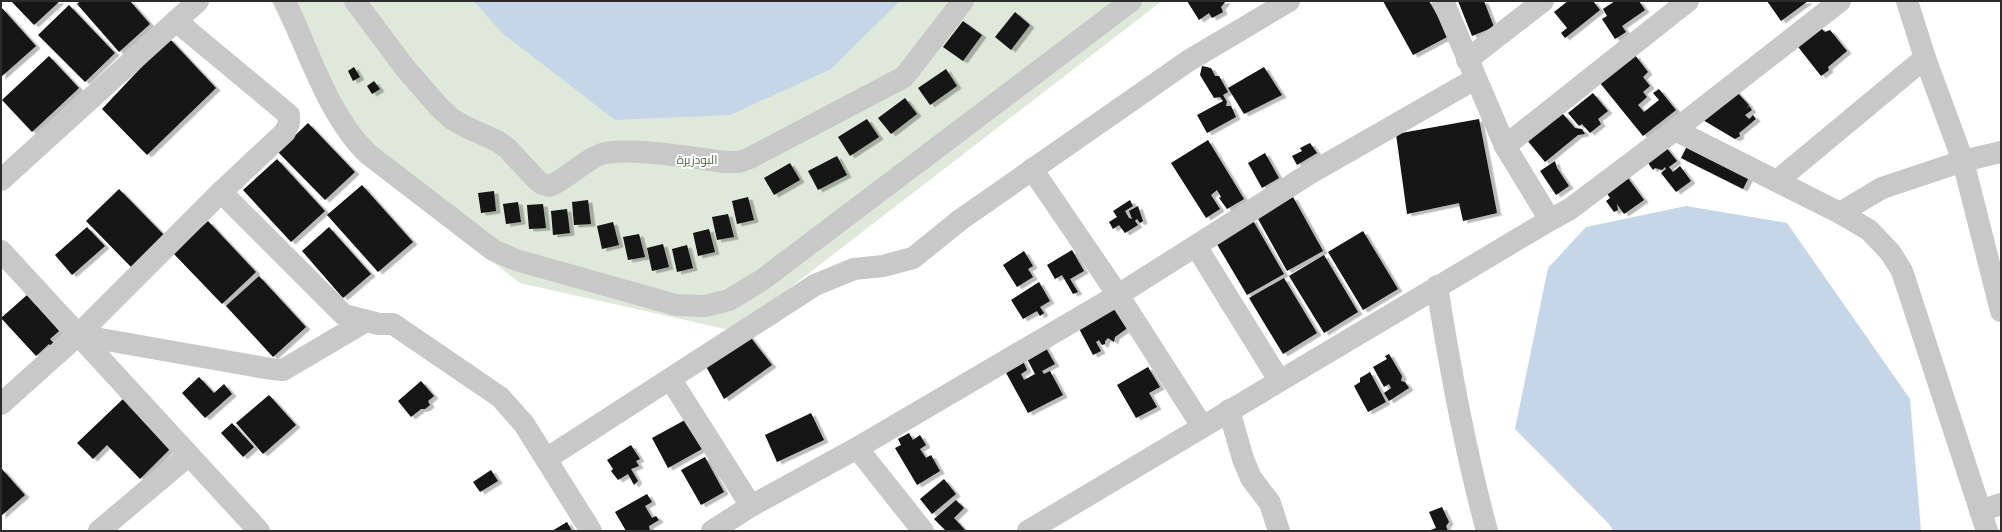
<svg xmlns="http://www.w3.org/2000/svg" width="2002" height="532" font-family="'DM Sans',Cairo,sans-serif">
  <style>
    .green { fill: #dfe9d9 }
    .water { fill: #c5d6e8 }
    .building { fill: #121212; filter: url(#shadow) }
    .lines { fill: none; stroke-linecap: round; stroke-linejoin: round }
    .minor { stroke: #c8c8c8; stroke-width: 22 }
    .labels { text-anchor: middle; stroke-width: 4; stroke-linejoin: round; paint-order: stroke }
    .park-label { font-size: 12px; fill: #49643c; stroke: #fff }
  </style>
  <defs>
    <filter id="shadow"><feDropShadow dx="4.5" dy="2.5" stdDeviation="0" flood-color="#0004"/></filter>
  </defs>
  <rect width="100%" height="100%" fill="#fff"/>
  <polygon class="green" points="271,1 1162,1 734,331 520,283 394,186 317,94"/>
  <g class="water">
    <polygon points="474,1 900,1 831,69 730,115 615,120 502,33"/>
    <polygon points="1686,206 1787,223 1910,399 1921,531 1613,531 1609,524 1515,429 1548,268 1586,227"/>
  </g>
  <g class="building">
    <polygon points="11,1 60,1 34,25"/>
    <polygon points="80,1 130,1 150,24 119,52 77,4"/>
    <polygon points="1187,1 1226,1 1221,7 1223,12 1212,18 1209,13 1199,20"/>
    <polygon points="1383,1 1429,1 1449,36 1413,55"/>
    <polygon points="1458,1 1484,1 1494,27 1472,36"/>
    <polygon points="1568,1 1593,1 1600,10 1565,38 1561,33 1567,28 1554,12"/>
    <polygon points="1615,1 1639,1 1645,10 1622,26 1626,32 1615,39 1602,19 1607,16 1603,9"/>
    <polygon points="1767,1 1808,1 1781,21"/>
    <polygon points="69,5 115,53 85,82 38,35"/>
    <polygon points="1,7 36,46 1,77"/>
    <polygon points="1015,12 1030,25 1011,50 995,37"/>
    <polygon points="963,21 982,35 963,61 943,47"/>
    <polygon points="1820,27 1825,32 1830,30 1847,51 1828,67 1829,70 1821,76 1795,43"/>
    <polygon points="169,38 216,88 147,155 102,109"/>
    <polygon points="1635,55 1648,72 1643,77 1650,86 1643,92 1647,97 1638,105 1644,112 1659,100 1653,93 1659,89 1676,110 1643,136 1600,83"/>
    <polygon points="49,56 79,88 32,132 2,100"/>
    <polygon points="1202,66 1211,68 1215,76 1219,76 1228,92 1223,95 1227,102 1226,106 1231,106 1236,117 1207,133 1197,115 1223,101 1220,97 1214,98 1200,75"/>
    <polygon points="354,67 360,77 353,81 348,71"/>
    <polygon points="1264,67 1282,95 1244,114 1228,88"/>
    <polygon points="946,69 957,86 930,105 918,88"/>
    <polygon points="374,81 380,89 372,94 367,86"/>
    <polygon points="1733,88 1749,105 1746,109 1749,106 1752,110 1745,115 1749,119 1753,115 1756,119 1739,133 1740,136 1735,139 1698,117"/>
    <polygon points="1593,93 1608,111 1598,119 1601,124 1590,133 1582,124 1579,126 1568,113"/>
    <polygon points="905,98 917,114 891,134 878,118"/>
    <polygon points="1563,114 1575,128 1582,129 1585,134 1578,135 1545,162 1527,140"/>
    <polygon points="867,119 879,137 850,156 838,137"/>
    <polygon points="1479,119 1497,213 1463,221 1459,203 1407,214 1396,134"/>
    <polygon points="308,123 355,172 325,200 278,152"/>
    <polygon points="1208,140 1244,199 1227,209 1219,198 1221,197 1217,190 1211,195 1220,209 1206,218 1171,163"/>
    <polygon points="1689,142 1751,173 1743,189 1681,158"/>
    <polygon points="1310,143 1317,153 1297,165 1292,156 1302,151 1300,148"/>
    <polygon points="1665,146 1677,161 1669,167 1673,172 1680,166 1691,181 1676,192 1661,173 1666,169 1665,167 1662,170 1655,168 1653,170 1646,160"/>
    <polygon points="1265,153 1279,178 1262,188 1248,163"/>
    <polygon points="837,156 847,175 818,190 808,171"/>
    <polygon points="277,159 325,211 291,242 243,190"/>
    <polygon points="1555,161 1557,168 1569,186 1556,195 1540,171"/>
    <polygon points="790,163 800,180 774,195 764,178"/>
    <polygon points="1625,174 1644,200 1624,214 1617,204 1618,210 1614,212 1606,201 1610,198 1604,189"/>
    <polygon points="362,185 413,242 378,272 327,215"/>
    <polygon points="119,189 166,237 133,269 86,221"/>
    <polygon points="494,191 496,211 481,213 478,193"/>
    <polygon points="748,197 754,220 737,224 732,201"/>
    <polygon points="1293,197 1323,251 1287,271 1257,217"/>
    <polygon points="588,200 591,224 574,225 572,202"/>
    <polygon points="1130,200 1133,206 1125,211 1129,218 1132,219 1129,211 1138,206 1143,221 1140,223 1137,219 1135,221 1138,225 1125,233 1119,225 1113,229 1109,222 1117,217 1113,211"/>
    <polygon points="518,202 521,222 506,224 503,204"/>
    <polygon points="543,204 546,228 529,229 527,205"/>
    <polygon points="567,209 570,233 553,235 551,211"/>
    <polygon points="728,214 734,237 717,240 712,217"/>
    <polygon points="1252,219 1284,274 1247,295 1215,241"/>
    <polygon points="208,221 256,272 222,304 173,253"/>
    <polygon points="613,222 619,245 602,249 597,226"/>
    <polygon points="87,227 105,246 72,275 55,255"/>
    <polygon points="329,227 371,274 343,298 302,251"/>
    <polygon points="709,229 715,252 698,256 693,233"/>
    <polygon points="1363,231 1398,289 1363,310 1328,252"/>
    <polygon points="639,234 645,257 628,260 623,237"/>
    <polygon points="663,244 669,267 652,271 647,248"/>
    <polygon points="687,245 693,268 677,272 672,249"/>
    <polygon points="1072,250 1084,271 1070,279 1078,292 1073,294 1062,275 1055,279 1047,265"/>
    <polygon points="1024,251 1033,266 1028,269 1033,277 1017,287 1003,265"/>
    <polygon points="1324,255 1358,312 1324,333 1289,276"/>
    <polygon points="259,276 306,327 273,357 226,306"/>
    <polygon points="1284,278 1317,333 1283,354 1249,298"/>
    <polygon points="1039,282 1050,301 1040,307 1044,313 1040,316 1037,311 1023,319 1011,300"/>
    <polygon points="27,295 59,331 50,339 56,346 53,349 49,344 36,356 1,318"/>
    <polygon points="1118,299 1133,324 1115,337 1114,342 1108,338 1105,341 1105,344 1102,345 1099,340 1096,342 1101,351 1093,355 1076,323"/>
    <polygon points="748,334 772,365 724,399 703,361"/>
    <polygon points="1043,343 1055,364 1042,371 1044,374 1050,371 1063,395 1028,413 1004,369 1022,359 1027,370 1021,374 1024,380 1035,374 1024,353"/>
    <polygon points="1389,354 1402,376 1401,381 1405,382 1409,388 1389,401 1384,393 1391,388 1389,384 1384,387 1373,367 1387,359 1385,356"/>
    <polygon points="1148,367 1160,387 1149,393 1157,407 1136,418 1117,385"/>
    <polygon points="1370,372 1386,402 1368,412 1354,386 1360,382 1360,378"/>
    <polygon points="199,377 214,393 224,384 232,394 205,418 182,393"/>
    <polygon points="421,381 434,396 428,401 430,405 425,409 421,409 411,417 398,401"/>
    <polygon points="269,395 296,425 263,454 236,423"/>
    <polygon points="123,399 171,448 140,479 107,445 93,459 77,443"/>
    <polygon points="811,413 824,440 777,462 765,435"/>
    <polygon points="685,420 702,449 668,468 652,438"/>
    <polygon points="232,423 254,447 243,457 221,433"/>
    <polygon points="909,433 913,440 920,435 926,445 920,449 926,458 931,455 940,471 917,485 895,448 901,445 898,439"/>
    <polygon points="631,445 640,459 636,461 639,466 631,469 638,481 634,485 628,474 618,480 611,471 613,469 607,460"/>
    <polygon points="705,457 724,492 701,505 681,470"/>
    <polygon points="1,468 25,495 1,516"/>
    <polygon points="491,470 498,481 480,492 473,482"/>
    <polygon points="944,479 956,494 932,514 920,499"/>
    <polygon points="647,494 652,502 645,506 652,518 656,516 659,520 649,526 650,531 626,531 615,512"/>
    <polygon points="956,500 964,508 954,518 966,531 946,531 934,519"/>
    <polygon points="1442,507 1449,522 1446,526 1448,531 1428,531 1436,528 1429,512"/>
    <polygon points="567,522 572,531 552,531"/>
  </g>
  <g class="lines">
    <g class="minor">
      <path d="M 285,1 C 308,50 329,117 368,154 L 493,250 L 516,260 L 676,305 L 705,306 L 729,300 L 762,280 L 1131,1"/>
      <path d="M 355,1 L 405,68 L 439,107 L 452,119 L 466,127 L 497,141 L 507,148 L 537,180 L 542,184 L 550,186 C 568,178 581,163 599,155 C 622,145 699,159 726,162 L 739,162 L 750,158 L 904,77 L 963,1"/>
      <polyline points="1443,1 1505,146 1550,220 1570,209 1675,130 1840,1"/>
      <polyline points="1907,1 1925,58 1963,161 2001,311"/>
      <polyline points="1467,60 1543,1"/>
      <polyline points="1675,130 1840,213 1869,230 1890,252 1902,271 1987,531"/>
      <polyline points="1505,146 1688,1"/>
      <polyline points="1032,169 1118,295 1202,426"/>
      <polyline points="1,180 198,1"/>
      <polyline points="1777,181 1925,58"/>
      <polyline points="221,192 344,315 379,324 393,324 500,397 524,424 591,531"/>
      <polyline points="1840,213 1882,188 1963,161 2001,152"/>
      <polyline points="1196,246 1279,380"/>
      <polyline points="1,251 259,531"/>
      <path d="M 1437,286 C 1450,369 1465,450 1487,531"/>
      <polyline points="78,335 271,369 283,370 366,321"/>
      <polyline points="671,380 751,506"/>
      <polyline points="1,404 78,335 221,192 285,132 289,123 289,115 176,21"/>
      <polyline points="1229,410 1243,459 1251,478 1270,503 1279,531"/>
      <polyline points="857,448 923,531"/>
      <polyline points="546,459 815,285 854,269 883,266 913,258 960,220 1188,61 1289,1"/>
      <polyline points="1980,511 2001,504"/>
      <polyline points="99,531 189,455"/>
      <polyline points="712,531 751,506 857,448 1118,295 1309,174 1475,79"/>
      <polyline points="1028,531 1550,220"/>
    </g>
  </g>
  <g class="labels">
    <g class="park-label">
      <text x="697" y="164">البودزيرة</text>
    </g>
  </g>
  <rect width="2002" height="532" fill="none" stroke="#2b2b2b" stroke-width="4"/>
</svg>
